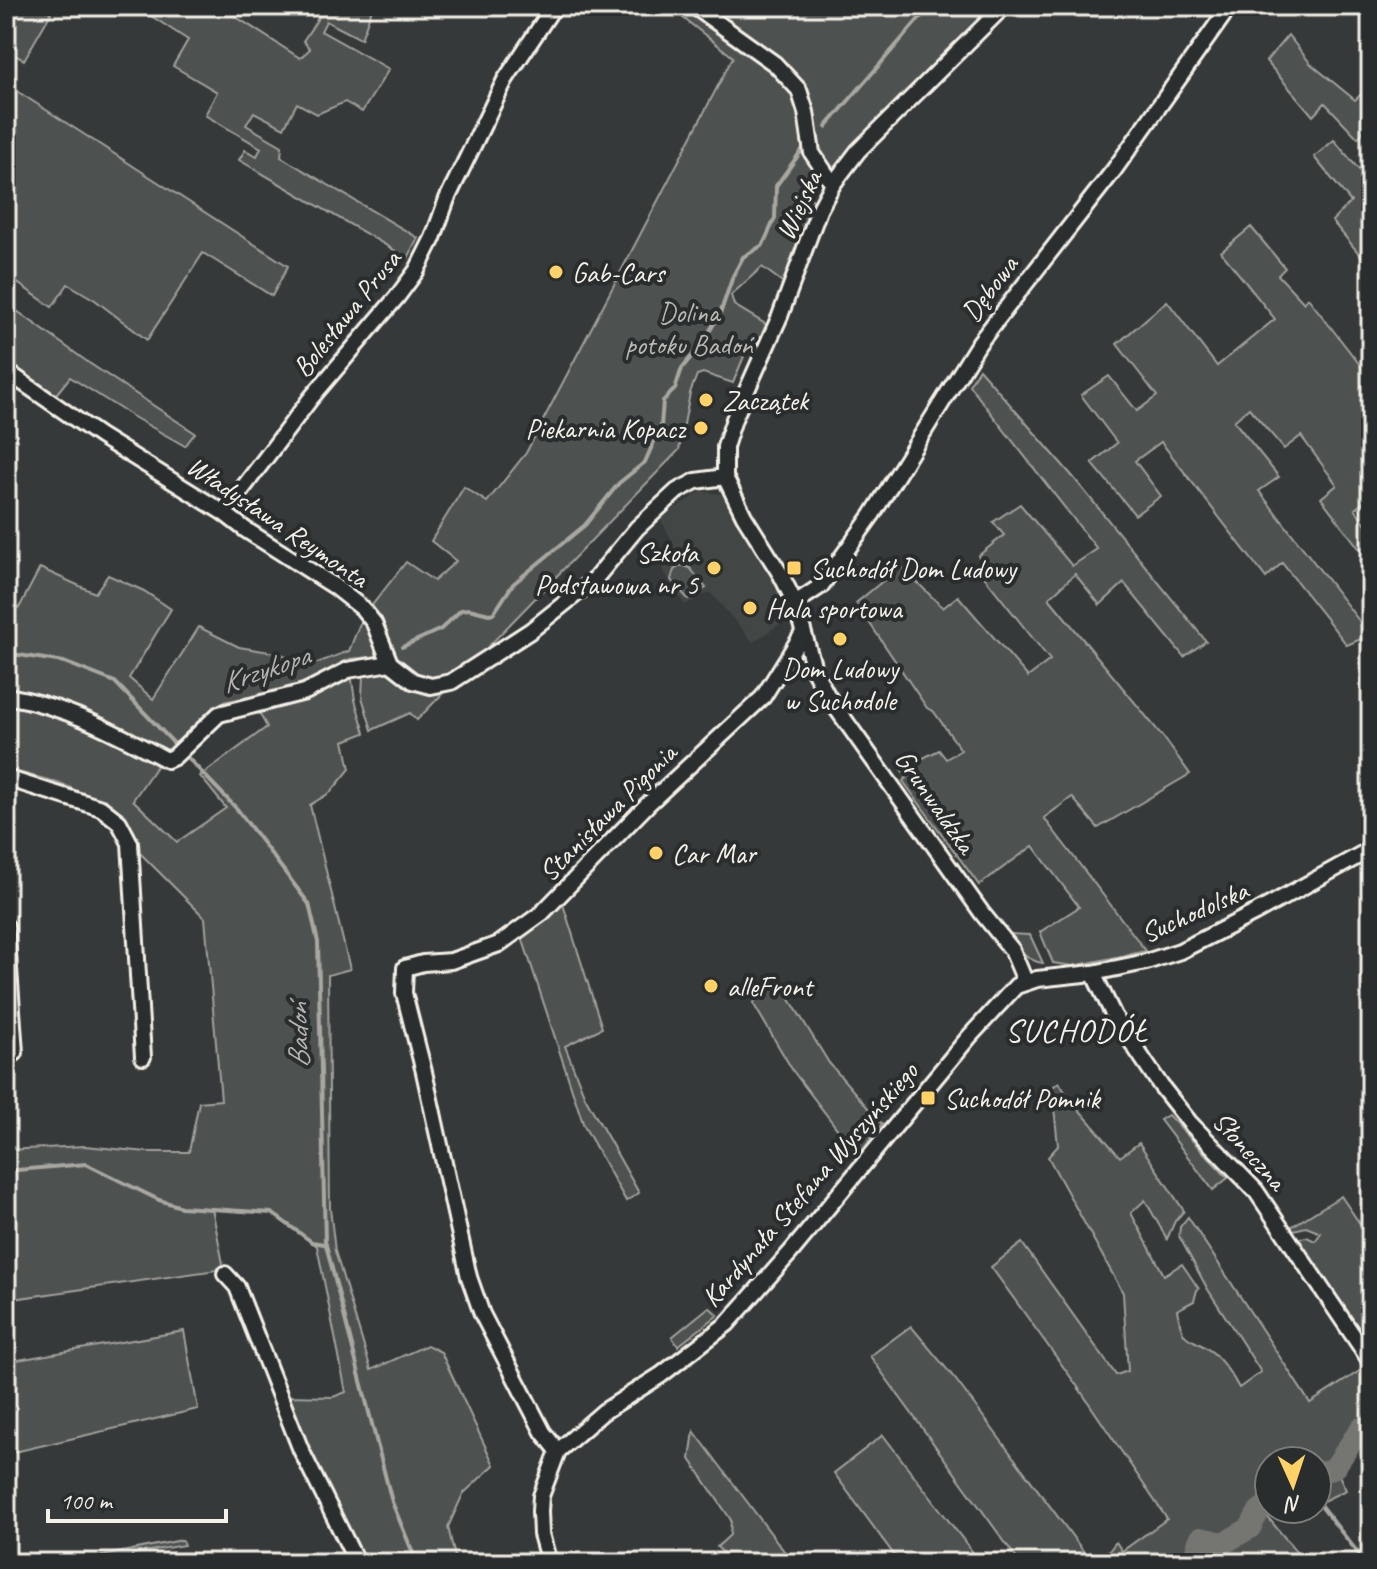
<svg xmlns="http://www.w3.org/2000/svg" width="1377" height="1569" font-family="Caveat,sans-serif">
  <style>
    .built { fill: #434645 }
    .green { fill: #4e514f; stroke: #a1a19c; stroke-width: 2 }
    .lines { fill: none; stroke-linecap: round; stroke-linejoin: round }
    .stream { stroke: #a8a7a1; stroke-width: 4 }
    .river { stroke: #757572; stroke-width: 22 }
    .minor-casing { stroke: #f4f1e8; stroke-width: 20 }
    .minor { stroke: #2a2d2e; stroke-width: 14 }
    .poi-dot { fill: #ffd166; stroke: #2a2d2e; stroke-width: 3 }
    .labels { text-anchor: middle; stroke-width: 8; stroke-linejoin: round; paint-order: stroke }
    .street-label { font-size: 28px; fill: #f4f1e8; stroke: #2a2d2e }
    .poi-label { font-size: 28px; fill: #f4f1e8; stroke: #2a2d2e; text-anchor: start }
    .park-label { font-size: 28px; fill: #bab9b2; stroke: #2a2d2e }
    .water-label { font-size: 30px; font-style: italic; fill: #b4b3ad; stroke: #2a2d2e }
    .quarter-label { font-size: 32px; letter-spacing: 2px; fill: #f4f1e8; stroke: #2a2d2e }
  </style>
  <rect width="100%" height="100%" fill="#363939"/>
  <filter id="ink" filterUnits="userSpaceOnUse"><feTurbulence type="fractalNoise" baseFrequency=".0125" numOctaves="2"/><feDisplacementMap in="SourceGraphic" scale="16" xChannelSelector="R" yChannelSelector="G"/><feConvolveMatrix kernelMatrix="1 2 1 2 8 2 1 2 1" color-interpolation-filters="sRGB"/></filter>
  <g filter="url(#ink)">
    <polygon class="built" points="702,491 721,494 773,579 791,617 753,642 710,592 685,605 655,557 673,542 660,518"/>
    <g class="green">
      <polygon points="6,6 41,6 51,13 24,60 11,53 6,68"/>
      <polygon points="136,6 219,6 300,58 310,49 303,41 320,15 304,6 373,6 361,39 326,21 321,31 389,69 362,112 345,102 317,114 297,103 284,128 254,112 246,125 282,146 281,157 418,238 408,258 239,160 245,150 257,156 261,148 205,115 217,92 173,66 188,40"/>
      <path d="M 668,6 L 995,6 C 937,60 881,112 832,175 L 819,159 L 802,192 L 816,202 L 785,284 L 762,267 L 731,295 L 734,305 L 767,325 L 758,351 L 747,349 L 733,383 L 703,373 L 697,375 L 690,393 L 679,450 L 417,720 L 410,713 L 372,730 L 362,697 L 363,675 L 371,674 L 359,661 L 306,685 L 214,711 L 169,754 L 6,691 L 6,603 L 19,608 L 40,568 L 95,593 L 108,575 L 144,591 L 171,609 L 129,678 L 153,699 L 199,627 L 239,647 L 282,654 L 304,668 L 349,651 L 362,618 L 406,562 L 434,581 L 456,561 L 431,541 L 464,487 L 487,502 L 526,453 L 733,57 Z"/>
      <polygon points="1288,35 1311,64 1355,100 1371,85 1371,121 1358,138 1325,103 1313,116 1266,61"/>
      <polygon points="6,84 288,266 272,296 203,253 147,340 95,300 68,284 52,307 6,275"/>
      <polygon points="1334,140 1371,184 1371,268 1332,221 1351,202 1314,157"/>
      <polygon points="1251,227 1285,268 1278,275 1304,303 1308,298 1371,379 1371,496 1355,509 1371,531 1371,564 1321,498 1337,485 1301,436 1284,449 1249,408 1234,421 1279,477 1259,491 1370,635 1347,645 1282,563 1266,578 1161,442 1135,461 1161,496 1135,515 1092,463 1117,443 1081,395 1109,376 1137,411 1157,396 1117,344 1167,301 1217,366 1275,319 1221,252"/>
      <polygon points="6,303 89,363 195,433 185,446 130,415 70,377 53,398 6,362"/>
      <polygon points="979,369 1074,478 1206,641 1184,657 1124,583 1100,605 1075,574 1049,598 1164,738 1190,774 1098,828 1072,797 1044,818 1146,951 1073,966 1053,963 1040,932 1079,907 1033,846 979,885 903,781 907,777 901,769 939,750 946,759 961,750 934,712 927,708 856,603 901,566 943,608 958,596 1028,677 1050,660 985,578 988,572 978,556 1004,535 993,522 1020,504 1072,566 1097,549 969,385"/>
      <polygon points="682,565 690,568 706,588 688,599 671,580 674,570"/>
      <polygon points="351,674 355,700 365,733 344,741 350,769 331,792 310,805 350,969 328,975 330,1208 335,1251 371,1370 427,1345 441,1352 494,1465 463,1494 448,1527 455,1557 442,1563 361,1563 307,1450 287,1396 333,1397 346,1392 317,1246 272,1213 212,1208 224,1269 6,1300 6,1150 85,1146 147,1152 189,1152 199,1102 221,1100 205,918 134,847 107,805 60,783 6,769 6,699 55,712 159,762 133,800 177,842 226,808 200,776 267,727 257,709"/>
      <polygon points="562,901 602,1028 565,1046 585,1097 639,1193 626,1201 584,1126 521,934"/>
      <path d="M 1008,934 L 1030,935 L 1043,963 C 1026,961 1019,947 1008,934 Z"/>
      <polygon points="780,983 829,1063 882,1124 858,1156 793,1071 753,1003"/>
      <path d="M 1059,1082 L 1068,1097 L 1120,1157 L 1139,1143 L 1184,1211 L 1175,1221 L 1167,1239 L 1145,1200 L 1131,1213 L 1164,1275 L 1182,1264 L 1199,1289 L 1197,1290 L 1194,1301 L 1177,1310 C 1184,1348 1188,1333 1212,1352 C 1222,1361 1233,1376 1239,1388 L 1261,1372 L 1207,1288 L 1179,1236 L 1180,1227 L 1188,1217 L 1310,1403 L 1361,1370 L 1371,1357 L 1371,1428 L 1363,1431 L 1335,1467 L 1346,1490 L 1317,1504 L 1317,1461 L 1269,1461 L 1269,1509 L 1272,1509 L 1265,1514 L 1306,1563 L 1020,1563 L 870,1356 L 911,1326 L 956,1380 L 1087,1556 L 1109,1551 L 1116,1542 L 1122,1551 L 1167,1519 L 1080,1390 L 991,1267 L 1022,1243 L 1116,1375 L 1128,1371 L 1123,1293 L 1048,1157 L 1058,1146 L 1054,1107 L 1049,1090 Z"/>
      <polygon points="1168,1115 1228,1178 1213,1190 1160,1120"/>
      <polygon points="1341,1196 1371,1240 1371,1349 1300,1245 1299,1238 1307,1237 1315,1241 1321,1233 1306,1227 1294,1230 1291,1227"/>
      <polygon points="709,1307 718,1315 678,1346 672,1337"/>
      <polygon points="184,1331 198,1409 6,1454 6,1362"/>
      <polygon points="694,1431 793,1563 734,1563 717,1547 730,1535 731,1520 690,1459"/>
      <polygon points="883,1435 981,1563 900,1563 834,1473"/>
      <polygon points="182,1540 184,1545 132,1554 133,1563 67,1563"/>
    </g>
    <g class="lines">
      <g class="stream">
        <polyline points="826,127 930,6"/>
        <polyline points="402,647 441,629 461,610 469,609 489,614 494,613 513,584 585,525 619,483 645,462 661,426 663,401 675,389 682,368 701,345 720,314 733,276 743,257 763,245 775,218 776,186 802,150"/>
        <polyline points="6,653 64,662 115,682 237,809 309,904 318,942 325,1241 392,1502 417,1563"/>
        <polyline points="217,708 223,703 279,692 308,682 350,660 381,657"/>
        <polyline points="6,1171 86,1164 159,1200 181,1207 272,1213 312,1242 324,1244"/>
        <polyline points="1317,1501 1366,1563"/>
      </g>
      <g class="river">
        <polyline points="1317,1475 1335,1467 1361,1428 1371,1424"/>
        <polyline points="1192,1563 1200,1538 1224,1543 1250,1528 1259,1511 1269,1503"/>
      </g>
      <g class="minor-casing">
        <g id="minor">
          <polyline points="694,6 775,64 799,90 806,112 812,153 833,184"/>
          <polyline points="1004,6 858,151 833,184 819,210 780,316 734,419 725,447 725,477 744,516 781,575 795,603 815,672 827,695 982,913 1012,950 1025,981"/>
          <polyline points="6,371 100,436 224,513 246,530 334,586 362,608 374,623 390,663 413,681 431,686 451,682 530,631 595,579 637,528 677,491 696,481 725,477"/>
          <polyline points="224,513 311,398 397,297 417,270 433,238 447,199 505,80 554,6"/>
          <polyline points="795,603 821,586 872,515 979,343 1114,170 1230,6"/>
          <path d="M 6,696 C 64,705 116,733 167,760 L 174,757 L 219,714 L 305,692 L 348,670 L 390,663"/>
          <polyline points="6,778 101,808 119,822 130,843 143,1057"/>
          <polyline points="6,926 15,1053"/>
          <polyline points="1093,973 1114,1016 1161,1086 1190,1123 1256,1191 1371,1362"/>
          <polyline points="225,1274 237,1287 301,1450 357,1563"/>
          <polyline points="558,1451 543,1432 482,1314 469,1277 424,1072 404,993 405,968 423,963 451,961 499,944 542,913 647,805 763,697 803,633"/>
          <polyline points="549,1563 541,1534 540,1511 541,1496 558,1451 603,1412 661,1375 727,1324 790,1253 969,1037 1016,986 1037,979 1093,973 1146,962 1180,951 1255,913 1371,849"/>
        </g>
      </g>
      <use href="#minor" class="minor"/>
    </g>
  </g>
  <g class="poi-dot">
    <circle cx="556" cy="272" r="8"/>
    <circle cx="706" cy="400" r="8"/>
    <circle cx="701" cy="428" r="8"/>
    <circle cx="714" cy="568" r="8"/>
    <rect x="786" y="560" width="16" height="16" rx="4"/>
    <circle cx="750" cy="608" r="8"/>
    <circle cx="840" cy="639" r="8"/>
    <circle cx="656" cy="853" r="8"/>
    <circle cx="711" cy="986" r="8"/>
    <rect x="920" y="1090" width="16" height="16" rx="4"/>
  </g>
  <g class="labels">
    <g class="street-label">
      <text transform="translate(798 205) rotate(-65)" y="10">Wiejska</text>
      <text transform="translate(989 288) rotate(-53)" y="10">Dębowa</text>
      <text transform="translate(346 313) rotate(-51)" y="10">Bolesława Prusa</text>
      <text transform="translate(278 521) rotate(34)" y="10">Władysława Reymonta</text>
      <text transform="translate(936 801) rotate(55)" y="10">Grunwaldzka</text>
      <text transform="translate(607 812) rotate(-45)" y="10">Stanisława Pigonia</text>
      <text transform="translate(1194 911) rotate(-24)" y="10">Suchodolska</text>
      <text transform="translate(1250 1150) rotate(48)" y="10">Słoneczna</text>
      <text transform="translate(809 1184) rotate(-49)" y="10">Kardynała Stefana Wyszyńskiego</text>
    </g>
    <g class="poi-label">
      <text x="572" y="282">Gab-Cars</text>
      <text x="722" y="410">Zaczątek</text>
      <text x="685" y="438" text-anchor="end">Piekarnia Kopacz</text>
      <text x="698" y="562" text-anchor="end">Szkoła<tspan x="698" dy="32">Podstawowa nr 5</tspan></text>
      <text x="810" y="578">Suchodół Dom Ludowy</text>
      <text x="766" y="618">Hala sportowa</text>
      <text x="840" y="678" text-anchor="middle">Dom Ludowy<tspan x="840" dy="32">w Suchodole</tspan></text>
      <text x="672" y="863">Car Mar</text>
      <text x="727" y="996">alleFront</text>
      <text x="944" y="1108">Suchodół Pomnik</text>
    </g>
    <g class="park-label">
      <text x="689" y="322">Dolina<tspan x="689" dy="32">potoku Badoń</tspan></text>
    </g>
    <g class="water-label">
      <text transform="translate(265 669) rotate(-19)" y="10">Krzykopa</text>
      <text transform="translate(298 1036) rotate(-91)" y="10">Badoń</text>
    </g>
    <g class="quarter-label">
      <text x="1077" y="1041">SUCHODÓŁ</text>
    </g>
  </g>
  <rect width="1377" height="1569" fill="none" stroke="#2a2d2e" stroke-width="32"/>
  <rect x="16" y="16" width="1345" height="1537" fill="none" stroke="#f4f1e8" stroke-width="3" filter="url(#ink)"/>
  <g transform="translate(1293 1485) rotate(177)"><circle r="38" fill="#2a2d2e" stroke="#7b7b78" stroke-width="2"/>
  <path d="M0-6L14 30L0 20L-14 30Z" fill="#ffd166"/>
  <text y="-12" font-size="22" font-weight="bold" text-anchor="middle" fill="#f4f1e8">N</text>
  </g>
  <path d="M48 1509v12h178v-12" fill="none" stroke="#f4f1e8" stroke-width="4"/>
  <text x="60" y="1509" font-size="24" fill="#f4f1e8" stroke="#2a2d2e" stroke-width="6" paint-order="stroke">100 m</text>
</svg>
